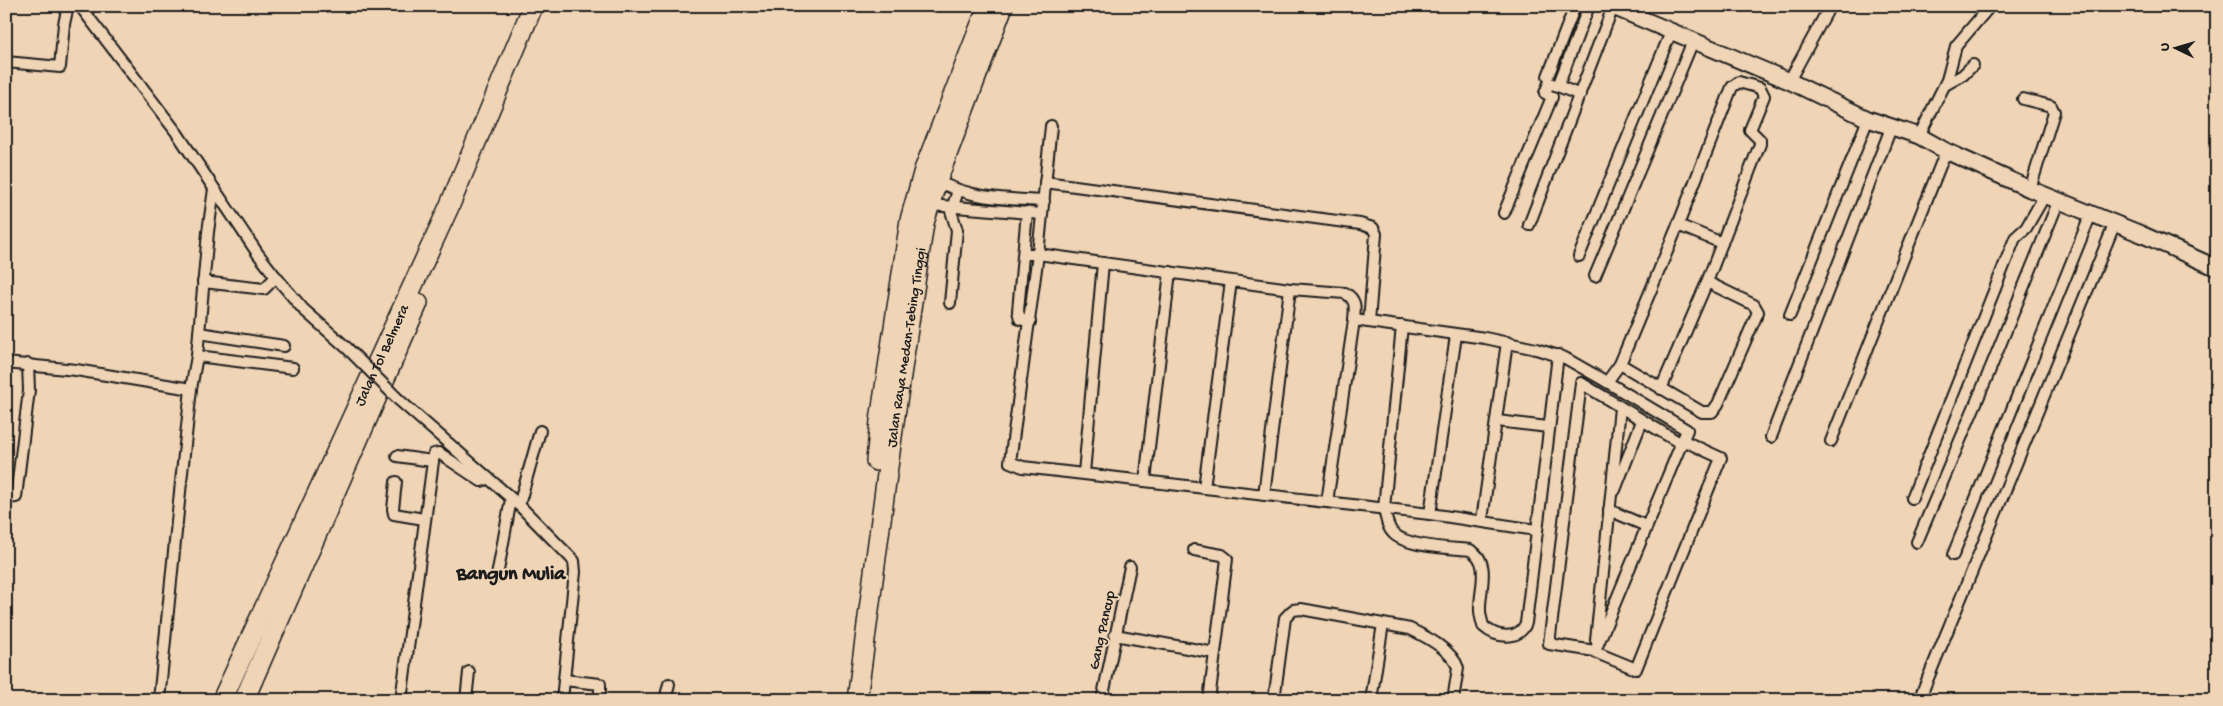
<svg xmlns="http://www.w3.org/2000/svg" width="2223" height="706" font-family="'Gochi Hand',sans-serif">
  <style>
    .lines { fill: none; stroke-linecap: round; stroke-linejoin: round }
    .street-casing { stroke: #1c1c1c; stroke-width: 14 }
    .secondary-casing { stroke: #1c1c1c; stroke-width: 19 }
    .highway-casing { stroke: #1c1c1c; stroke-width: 22 }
    .street { stroke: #efd4b6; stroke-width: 10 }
    .secondary { stroke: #efd4b6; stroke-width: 15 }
    .highway { stroke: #efd4b6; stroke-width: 19 }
    .street-bridge-casing { stroke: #1c1c1c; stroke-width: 14; stroke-linecap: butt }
    .street-bridge { stroke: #efd4b6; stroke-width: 10 }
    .labels { text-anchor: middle; stroke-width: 4; stroke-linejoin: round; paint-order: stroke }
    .street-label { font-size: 15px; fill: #1c1c1c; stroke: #efd4b6 }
    .district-label { font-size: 20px; font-weight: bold; fill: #1c1c1c; stroke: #efd4b6 }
  </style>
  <rect width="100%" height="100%" fill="#efd4b6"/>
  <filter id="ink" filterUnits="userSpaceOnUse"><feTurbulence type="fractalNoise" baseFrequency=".02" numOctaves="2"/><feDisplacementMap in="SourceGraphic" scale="10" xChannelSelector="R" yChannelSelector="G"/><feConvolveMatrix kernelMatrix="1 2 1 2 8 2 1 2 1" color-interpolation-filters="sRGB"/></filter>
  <g filter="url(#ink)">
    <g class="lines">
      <g class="street-casing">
        <g id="street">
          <polyline points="80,6 177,133 258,254 276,277 303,309 347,348"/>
          <polyline points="6,62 60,67 64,24 68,6"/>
          <polyline points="1548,76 1575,6"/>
          <polyline points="1789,81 1830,6"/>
          <polyline points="1945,85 1963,75 1973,65"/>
          <polyline points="1580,95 1558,86 1589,6"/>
          <polyline points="2023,99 2051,106 2054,112 2030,189"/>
          <polyline points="1919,136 1947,80 1956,46 1990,6"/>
          <path d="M 937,181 C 972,199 1006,199 1044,201"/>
          <polyline points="1045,182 1360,224 1373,228 1376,234 1369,322"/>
          <polyline points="930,205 1042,214"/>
          <polyline points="1027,212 1018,311 1020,319 1030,322"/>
          <polyline points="1504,213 1552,97 1545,93 1549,83 1558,86"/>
          <polyline points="1529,225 1613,7"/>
          <polyline points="1678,225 1722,243"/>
          <polyline points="1024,254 1038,254 1051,126"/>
          <polyline points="1579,256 1671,32"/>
          <polyline points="1595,276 1693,41"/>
          <polyline points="203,282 264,289 276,277"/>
          <polyline points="950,303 957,230 951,211 958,191"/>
          <polyline points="1790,315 1868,119"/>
          <path d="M 1402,326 L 1384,508 C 1386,517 1387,527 1393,533 C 1406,547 1451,548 1470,550 C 1492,561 1479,591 1480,610 C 1480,616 1482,621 1483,626 C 1496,638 1519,641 1526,623 L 1558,355"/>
          <polyline points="199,333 284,346"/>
          <polyline points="197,356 293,368"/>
          <polyline points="6,363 76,370 191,389"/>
          <polyline points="1661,389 1707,282"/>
          <polyline points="399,400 519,505 574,561 575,572 562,700"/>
          <polyline points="1497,421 1548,427"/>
          <polyline points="1771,437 1891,128"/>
          <polyline points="1831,441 1946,151"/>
          <polyline points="397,456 432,461"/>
          <polyline points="1084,473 1103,263"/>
          <polyline points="1145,481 1170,272"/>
          <polyline points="396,482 393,509 394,514 424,519"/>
          <polyline points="1204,488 1231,281"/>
          <polyline points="1615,490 1642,421"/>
          <polyline points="1264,495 1290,289"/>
          <polyline points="6,498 16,497 29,390 28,364"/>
          <polyline points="1912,498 2015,238 2026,228 2045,195"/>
          <polyline points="1327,502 1354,320"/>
          <polyline points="519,505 540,431"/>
          <polyline points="1609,510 1646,526"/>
          <polyline points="1430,514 1456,335"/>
          <polyline points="1482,520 1507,342"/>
          <path d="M 1536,530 L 1430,514 L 1023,467 L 1010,462 L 1038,254 L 1290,289 L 1345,293 C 1357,300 1355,308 1354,320 L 1485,338 L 1536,349 L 1565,358 L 1607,382 L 1620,364 L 1678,225 L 1732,87 L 1739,82 L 1760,88 L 1764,96 L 1750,130 L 1760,140 L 1760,144 L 1707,282 L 1754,305 L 1758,312 L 1718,404 L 1712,412 L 1702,412 L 1620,364"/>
          <polyline points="1917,542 1987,377 2059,200"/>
          <polyline points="1194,550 1222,555 1227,559 1209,700"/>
          <polyline points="1953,555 2091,214"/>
          <polyline points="497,576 511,499"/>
          <polyline points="1115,635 1215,653"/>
          <polyline points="1596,640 1620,408"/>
          <polyline points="1595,651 1549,644 1581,383 1680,443"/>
          <polyline points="1595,651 1687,430 1607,382"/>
          <polyline points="1597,653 1636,669 1721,458 1682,440"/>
          <polyline points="564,680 600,684 600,700"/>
          <polyline points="159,700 181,482 191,389 197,356 208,232 214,189"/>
          <polyline points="401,700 434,454 439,453 481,481 487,479"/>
          <polyline points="466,700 469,672"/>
          <polyline points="665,700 669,684"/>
          <polyline points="1102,700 1130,567"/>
          <path d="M 1274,700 L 1285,618 L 1293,610 L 1301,609 L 1410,629 C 1427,637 1452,650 1458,668 L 1453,700"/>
          <polyline points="1371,700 1383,624"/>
          <polyline points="1919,700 2115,223"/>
        </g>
      </g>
      <g class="secondary-casing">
        <polyline id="secondary" points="1611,6 1789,81 1868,119 1919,136 1946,151 2030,189 2141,234 2217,268"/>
      </g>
      <g class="highway-casing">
        <g id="highway">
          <polyline points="876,461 880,421 910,220 924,170 988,6"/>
          <path id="s1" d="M 222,700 L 449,207 L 533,6"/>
          <polyline points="244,700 418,303"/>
          <path id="s2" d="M 857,700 L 894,422 L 924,223 L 937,181 L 1003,6"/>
        </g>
      </g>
      <use href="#street" class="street"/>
      <use href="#secondary" class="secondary"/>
      <use href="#highway" class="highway"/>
      <g class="street-bridge-casing">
        <polyline id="street-bridge" points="347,348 399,400"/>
      </g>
      <use href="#street-bridge" class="street-bridge"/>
    </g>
  </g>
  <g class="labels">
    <g class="street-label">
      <text dy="5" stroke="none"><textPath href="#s2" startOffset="356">Jalan Raya Medan-Tebing Tinggi</textPath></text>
      <text dy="5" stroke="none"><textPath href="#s1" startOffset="380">Jalan Tol Belmera</textPath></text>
      <text transform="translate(1101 630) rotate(-78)" y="5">Gang Pancup</text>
    </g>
    <g class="district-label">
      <text x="511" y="579">Bangun Mulia</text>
    </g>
  </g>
  <rect width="2223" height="706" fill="none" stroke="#efd4b6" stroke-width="25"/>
  <rect x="12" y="12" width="2198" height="681" fill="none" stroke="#1c1c1c" stroke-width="2" filter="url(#ink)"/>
  <g transform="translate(2176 48) rotate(275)" stroke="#efd4b6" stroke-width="4" paint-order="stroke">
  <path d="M0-4L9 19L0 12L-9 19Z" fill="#1c1c1c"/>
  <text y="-8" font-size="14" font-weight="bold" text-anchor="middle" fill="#1c1c1c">U</text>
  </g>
</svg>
